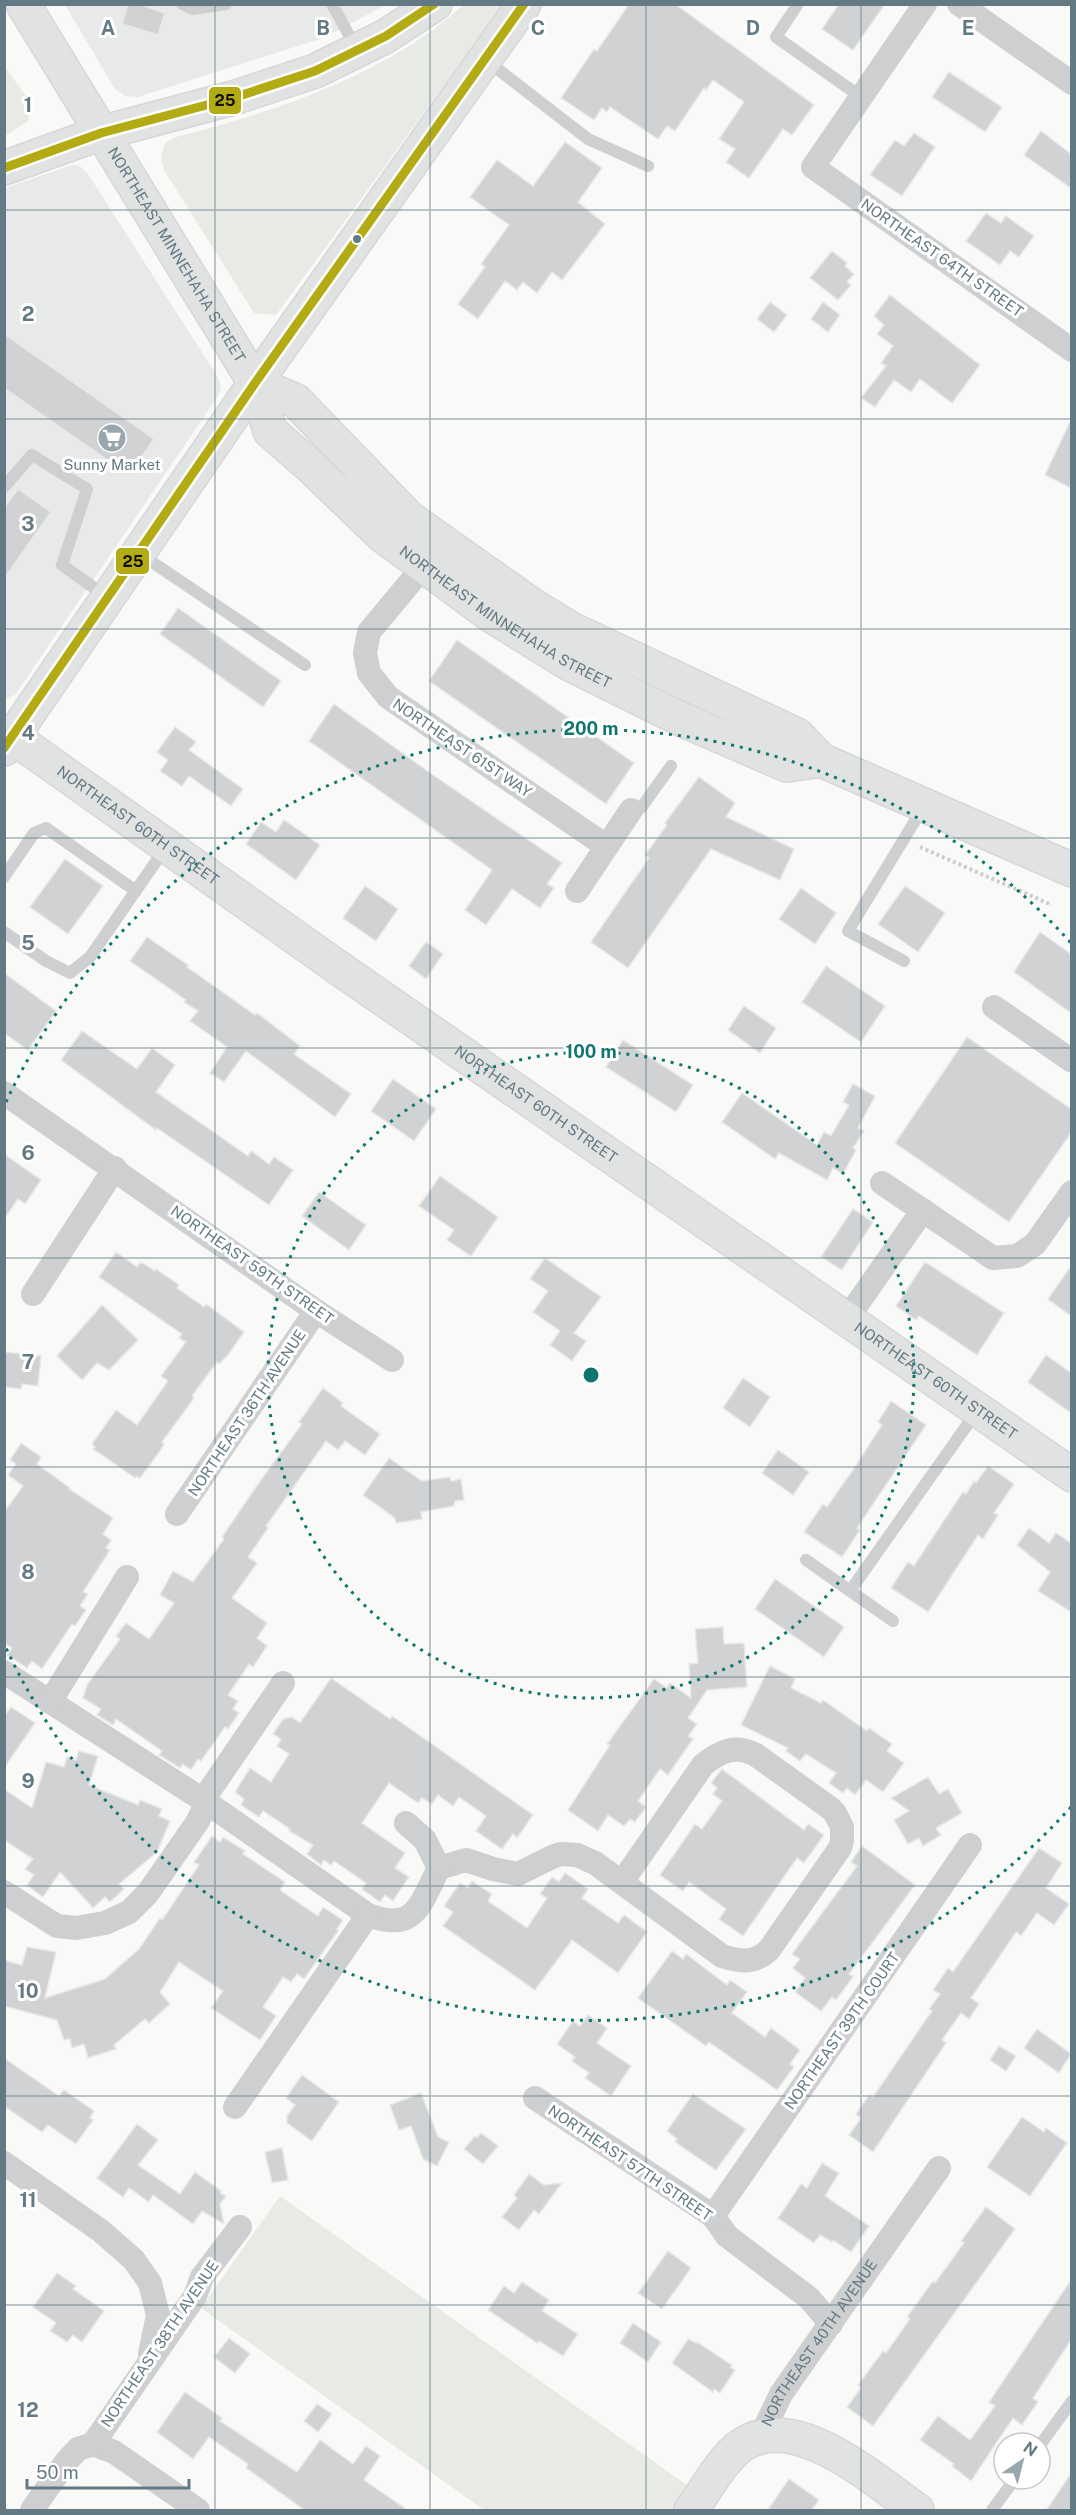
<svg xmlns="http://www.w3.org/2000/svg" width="1076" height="2515" font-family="'Public Sans',sans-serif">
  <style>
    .built { fill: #e8eaea }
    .green { fill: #e8ebe5 }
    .building { fill: #d0d2d3; stroke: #e8e8e8; stroke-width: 1.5 }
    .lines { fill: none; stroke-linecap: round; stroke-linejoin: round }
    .secondary-casing { stroke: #d6d7d8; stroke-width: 36 }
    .path { stroke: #cbcdce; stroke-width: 4; stroke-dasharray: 3 3; stroke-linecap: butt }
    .lane { stroke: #cecfd0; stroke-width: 12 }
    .street { stroke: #cecfd0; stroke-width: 24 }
    .secondary { stroke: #e1e2e2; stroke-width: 33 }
    .bus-1-casing { stroke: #fff; stroke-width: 14 }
    .bus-1 { stroke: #b3ab14; stroke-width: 9 }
    .grid { fill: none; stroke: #637a84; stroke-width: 1.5; stroke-opacity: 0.55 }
    .ring { fill: none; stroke: #0f766e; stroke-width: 3; stroke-dasharray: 3 6 }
    .bus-dot { fill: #637a84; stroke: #fff; stroke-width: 2 }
    .labels { text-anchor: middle; stroke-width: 6; stroke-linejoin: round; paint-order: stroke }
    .street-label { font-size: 15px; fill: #637a84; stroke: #fff }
    .poi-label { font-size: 15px; fill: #637a84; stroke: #fff }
    .grid-label { font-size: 20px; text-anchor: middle; font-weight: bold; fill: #637a84; stroke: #fff; stroke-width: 6; stroke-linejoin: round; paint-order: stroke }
    .centre { fill: #0f766e; stroke: #fff; stroke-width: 3 }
    .ring-label { font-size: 18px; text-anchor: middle; font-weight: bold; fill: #0f766e; stroke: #fff; stroke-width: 6; stroke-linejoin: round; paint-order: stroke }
    .line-badge { stroke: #fff; stroke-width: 2 }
    .pale-badge-label { font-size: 16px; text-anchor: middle; font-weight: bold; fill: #111 }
  </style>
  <rect width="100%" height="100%" fill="#f9f9f8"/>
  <g class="built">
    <polygon points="65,5 386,5 323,38 138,97 125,96 115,89"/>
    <polygon points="72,165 80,166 88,174 219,379 221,388 218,396 15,695 5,699 5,188"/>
  </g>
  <g class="green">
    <path d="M 465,4 L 503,5 L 276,315 L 254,313 L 164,170 L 161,157 L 165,143 L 176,137 C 261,115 347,88 421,38 C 437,28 450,16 465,4 Z"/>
    <polygon points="4,66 32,104 28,121 5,136"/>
    <polygon points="280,2196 688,2486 671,2510 484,2510 201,2308"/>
  </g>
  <g class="building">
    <polygon points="128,4 139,4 165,13 158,35 122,24"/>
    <polygon points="629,4 675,4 814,105 792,135 783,129 749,178 726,162 735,149 719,139 744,102 713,80 706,90 704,88 675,131 667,126 658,139 610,107 607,112 602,108 594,120 561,98 594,49 597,51"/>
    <polygon points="839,4 885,4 853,50 822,29"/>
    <polygon points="949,72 1002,107 985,132 932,97"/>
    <polygon points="1041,131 1071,154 1071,188 1024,155"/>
    <polygon points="914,133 935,147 902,196 870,175 895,140 904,146"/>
    <polygon points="565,142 602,168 578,202 605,224 562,280 552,272 537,293 523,282 517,290 505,281 478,319 458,304 485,267 481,264 509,225 470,197 497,160 533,186"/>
    <polygon points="986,213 1001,223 1006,216 1034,236 1019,257 1010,251 1000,265 966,241"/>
    <polygon points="832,251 847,263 845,266 854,274 847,282 851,285 838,300 810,278"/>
    <polygon points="890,295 980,365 952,403 920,379 911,392 894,380 875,407 861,398 886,366 881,363 893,346 877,334 884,325 874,316"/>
    <polygon points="770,302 787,315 774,332 757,319"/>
    <polygon points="823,302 840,315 828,332 811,319"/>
    <polygon points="4,334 154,439 129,475 4,388"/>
    <polygon points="1071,420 1071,488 1045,475"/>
    <polygon points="18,489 51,512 4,579 4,508"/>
    <polygon points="178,608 281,681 263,707 160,634"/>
    <polygon points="457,640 634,763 606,804 429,681"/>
    <polygon points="334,704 433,775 562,863 547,884 554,888 540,908 512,889 486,925 465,910 492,870 309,741"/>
    <polygon points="175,727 196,742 189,750 243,789 231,806 189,776 182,786 160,771 168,760 157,752"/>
    <polygon points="699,777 735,803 726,817 794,849 780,880 711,849 628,968 591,942 649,858 645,855 667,825 665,823"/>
    <polygon points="284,820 320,845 296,880 246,844 261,822 276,832"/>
    <polygon points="65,859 103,886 68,934 30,907"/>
    <polygon points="365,886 398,909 376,941 343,918"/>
    <polygon points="905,886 945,913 918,952 878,924"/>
    <polygon points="801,888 836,913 815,944 779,919"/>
    <polygon points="1040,932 1071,954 1071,1013 1014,972"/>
    <polygon points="147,937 188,965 187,967 255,1015 257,1013 300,1046 294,1054 351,1094 335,1117 246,1051 224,1082 210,1073 227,1047 190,1021 198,1011 184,1002 186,1000 130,961"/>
    <polygon points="426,942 443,954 426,979 409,966"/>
    <polygon points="826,966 885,1006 861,1042 802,1002"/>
    <polygon points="4,973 56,1011 28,1050 4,1033"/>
    <polygon points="744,1006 776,1028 760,1053 728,1030"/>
    <polygon points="82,1031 137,1069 152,1048 175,1065 156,1092 248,1156 251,1151 269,1164 274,1157 293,1170 269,1205 157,1128 156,1130 61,1060"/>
    <polygon points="967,1037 1071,1109 1071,1133 1009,1222 895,1143"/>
    <polygon points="623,1040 693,1085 676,1112 606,1067"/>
    <polygon points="393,1079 436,1109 414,1141 371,1111"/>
    <polygon points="853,1084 875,1096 858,1128 864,1131 853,1148 856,1150 843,1174 833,1168 827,1180 779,1153 775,1159 722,1122 742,1093 817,1145 824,1132 831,1136 849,1105 843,1102"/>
    <polygon points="4,1154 41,1180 25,1204 18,1199 4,1219"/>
    <polygon points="440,1176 498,1217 471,1256 447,1240 454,1230 419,1206"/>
    <polygon points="319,1192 366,1225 349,1250 302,1216"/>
    <polygon points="853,1209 873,1222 842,1270 821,1257"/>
    <polygon points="116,1252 137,1267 141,1262 155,1271 156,1269 179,1285 177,1288 204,1307 206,1304 244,1332 228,1355 219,1364 217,1362 192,1396 194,1398 162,1442 164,1444 160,1451 140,1478 136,1476 135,1478 105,1457 93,1449 95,1447 92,1444 116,1410 137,1425 168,1381 161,1376 186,1342 179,1338 182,1334 99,1277"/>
    <polygon points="545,1258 601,1297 574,1333 586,1341 572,1361 550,1345 560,1331 533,1312 548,1291 530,1279"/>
    <polygon points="925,1262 1004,1313 977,1355 919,1316 916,1320 896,1306"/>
    <polygon points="1071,1266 1071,1316 1048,1299"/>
    <polygon points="102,1305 138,1340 109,1370 97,1363 82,1380 57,1356"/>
    <polygon points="4,1352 41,1356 38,1386 22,1384 21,1389 4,1387"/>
    <polygon points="1046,1355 1071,1373 1071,1413 1028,1382"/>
    <polygon points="743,1378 770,1397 750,1427 723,1408"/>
    <polygon points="323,1388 343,1403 341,1406 380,1434 365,1455 345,1441 338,1450 326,1441 266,1526 268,1528 248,1557 257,1563 232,1598 267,1623 257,1638 267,1646 253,1667 249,1664 228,1695 238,1701 233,1709 239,1713 228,1729 225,1727 201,1761 198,1759 191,1770 183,1764 180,1768 159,1755 162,1751 116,1719 113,1725 97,1715 101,1709 83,1698 87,1685 120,1639 116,1636 126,1623 149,1639 174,1603 160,1595 173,1571 193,1582 224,1539 222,1537 258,1484 302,1424 299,1422"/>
    <polygon points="891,1401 926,1425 857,1528 860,1530 842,1557 804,1532 823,1504 827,1507 853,1470 882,1425 878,1422"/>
    <polygon points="21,1443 41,1457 37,1464 70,1488 69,1489 113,1518 103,1534 111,1540 106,1548 110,1550 83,1592 88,1594 80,1606 86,1610 75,1626 72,1624 42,1669 32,1661 27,1668 7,1655 12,1648 4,1643 4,1512 23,1486 8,1475 16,1464 10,1460"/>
    <polygon points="778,1450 809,1472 793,1495 762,1473"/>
    <polygon points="389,1458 422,1481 450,1477 451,1481 461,1479 464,1500 455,1501 454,1506 421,1512 422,1519 396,1523 395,1518 363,1495"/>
    <polygon points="988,1466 1014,1484 994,1513 998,1515 983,1539 978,1535 928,1612 891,1588 908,1562 914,1566 963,1492 966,1494 974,1481 976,1483"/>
    <polygon points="1029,1528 1049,1543 1056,1533 1071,1543 1071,1612 1038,1591 1050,1572 1017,1545"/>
    <polygon points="775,1579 844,1627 824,1657 755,1609"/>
    <polygon points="723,1627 724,1644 744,1643 747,1687 707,1690 688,1718 697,1724 688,1736 693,1739 668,1775 660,1769 638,1801 646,1807 635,1822 630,1819 624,1826 608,1815 598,1831 568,1810 610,1745 607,1744 654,1679 667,1688 670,1683 691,1698 689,1664 698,1663 695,1629"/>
    <polygon points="770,1666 795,1679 791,1688 821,1703 823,1700 867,1731 869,1728 892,1744 887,1751 904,1763 883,1792 866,1780 855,1795 847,1788 843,1793 829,1783 836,1773 806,1754 800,1761 786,1751 788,1748 741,1725"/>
    <polygon points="331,1678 390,1719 392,1716 533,1815 517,1838 513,1834 502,1849 476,1831 486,1816 459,1797 453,1806 438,1795 432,1804 422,1798 418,1803 389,1783 362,1823 405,1853 395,1868 409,1877 393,1901 385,1895 380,1902 362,1889 366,1883 334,1861 331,1865 324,1860 321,1865 307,1854 313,1845 289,1831 290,1829 263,1811 259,1817 241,1805 244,1799 235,1792 250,1768 271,1782 289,1754 277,1746 281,1739 273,1734 283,1719 292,1717 300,1723"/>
    <polygon points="11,1707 35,1723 4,1768 4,1716"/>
    <polygon points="79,1751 98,1756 89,1785 138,1805 140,1800 162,1809 159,1816 170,1821 157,1852 119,1884 124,1889 110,1902 105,1897 93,1908 60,1872 43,1897 27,1885 34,1875 25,1869 33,1859 4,1840 4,1789 32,1808 46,1762 64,1767 67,1757 76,1760"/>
    <polygon points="722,1769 804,1830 808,1824 824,1835 804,1863 797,1858 743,1936 719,1919 726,1909 689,1882 683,1891 660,1875 695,1824 702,1829 722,1801 713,1794 717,1788 711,1783"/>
    <polygon points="928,1777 939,1794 948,1789 962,1813 936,1828 941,1835 923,1846 919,1838 908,1844 894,1820 909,1811 891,1798"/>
    <polygon points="212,1836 220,1842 223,1837 245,1851 243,1854 285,1882 280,1890 318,1916 323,1907 343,1920 337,1929 338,1931 304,1979 297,1974 291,1982 283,1977 263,2007 276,2016 260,2040 211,2008 223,1991 179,1962 160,1992 170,2004 149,2023 145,2019 114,2045 116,2049 88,2058 84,2044 72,2048 70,2039 64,2040 57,2020 4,2006 4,1960 22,1965 27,1947 56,1952 45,1998 105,1979 139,1949 160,1918 162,1920 199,1865 194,1862"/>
    <polygon points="862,1846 915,1885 849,1974 853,1977 836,2000 832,1997 821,2011 795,1992 805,1978 793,1968 800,1959 792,1954 857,1866 851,1862"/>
    <polygon points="1039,1848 1062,1863 1046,1888 1069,1904 1054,1925 1037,1913 1021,1936 1016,1932 971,1998 979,2004 969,2019 961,2013 942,2040 946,2043 873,2152 849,2135 861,2118 856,2114 869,2095 873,2097 932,2011 929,2009 940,1994 933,1990 948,1968 953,1972"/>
    <polygon points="565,1873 588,1889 582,1898 618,1923 624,1915 647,1932 618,1973 572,1940 535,1990 443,1926 453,1912 444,1906 460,1883 468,1888 472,1881 492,1894 488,1901 527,1928 547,1898 540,1894 552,1877 559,1882"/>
    <polygon points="672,1951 683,1959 686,1954 727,1985 730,1980 747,1992 732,2013 765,2037 771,2028 800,2050 790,2064 794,2067 777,2090 709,2042 706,2046 638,1998"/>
    <polygon points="588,2015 607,2028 597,2043 631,2066 611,2096 585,2078 589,2073 572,2061 575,2057 557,2044 573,2021 580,2026"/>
    <polygon points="1037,2029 1071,2054 1059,2073 1024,2048"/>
    <polygon points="999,2046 1016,2056 1006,2071 990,2060"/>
    <polygon points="4,2058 59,2096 64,2090 94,2111 90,2118 93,2120 76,2144 48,2125 42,2132 4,2106"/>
    <polygon points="302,2075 339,2102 312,2141 287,2123 287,2116 295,2105 286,2098"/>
    <polygon points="421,2093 438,2137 449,2142 437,2166 423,2159 411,2126 399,2130 390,2105"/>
    <polygon points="693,2094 746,2129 716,2170 675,2142 677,2139 667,2131"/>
    <polygon points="1022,2117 1044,2132 1046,2128 1067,2143 1030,2196 987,2167"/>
    <polygon points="137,2124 158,2140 138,2165 180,2194 195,2172 221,2191 220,2193 226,2196 220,2204 224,2224 202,2211 193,2224 153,2195 149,2202 129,2188 123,2197 97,2178"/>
    <polygon points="481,2133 498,2146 483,2164 464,2149 475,2136 477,2138"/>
    <polygon points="282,2148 288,2180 272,2183 265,2152"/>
    <polygon points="822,2163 839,2173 825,2196 869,2226 851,2252 833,2240 832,2242 820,2235 814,2243 778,2218 801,2184 807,2188"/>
    <polygon points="529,2174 544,2185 562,2183 539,2214 534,2210 519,2230 502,2217 517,2198 514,2195"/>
    <polygon points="986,2207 1015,2229 873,2426 847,2407 861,2388 858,2385 883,2351 886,2353 910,2319 907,2317 933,2281 935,2283 964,2243 961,2241"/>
    <polygon points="668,2251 691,2268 662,2309 638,2293"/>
    <polygon points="57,2273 76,2286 73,2289 104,2311 82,2342 73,2335 67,2342 50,2331 56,2323 33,2307"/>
    <polygon points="1071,2280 1071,2340 1033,2398 1038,2402 1022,2425 1013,2418 971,2481 952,2466 954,2464 920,2440 938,2416 970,2440 995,2406 989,2402"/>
    <polygon points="522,2282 549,2300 542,2311 578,2334 563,2356 539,2341 537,2343 488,2310 504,2286 514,2293"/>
    <polygon points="633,2323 661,2342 648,2362 620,2343"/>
    <polygon points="229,2338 250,2354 235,2373 214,2357"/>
    <polygon points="688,2339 696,2343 697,2342 732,2365 730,2367 735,2370 720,2393 714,2389 713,2392 672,2363"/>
    <polygon points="185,2392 222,2418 220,2421 297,2472 320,2440 353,2464 366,2446 380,2456 364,2480 409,2511 306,2511 246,2468 248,2464 209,2437 193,2459 157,2432"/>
    <polygon points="317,2404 332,2414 318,2432 304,2421"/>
    <polygon points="1071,2473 1071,2511 1046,2511"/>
    <polygon points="789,2479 819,2500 811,2511 767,2511"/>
  </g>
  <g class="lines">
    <g class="secondary-casing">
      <g id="secondary">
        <path id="s2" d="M 23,4 L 255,383 L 270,431 L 310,466 L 383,536 L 492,616 L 568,663 L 683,720 L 787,765 L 821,760"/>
        <polyline points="4,168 101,133 233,98 315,71 386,36 435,4"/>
        <polyline points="255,383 296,401 409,518 532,605 571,629 797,735 821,760 1072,870"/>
        <path id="s3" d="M 13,737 L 340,969 L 1072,1475"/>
        <polyline points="4,749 255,383 524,4"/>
        <path d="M 691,2510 C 706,2490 721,2460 742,2445 C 796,2409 875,2481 917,2510"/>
      </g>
    </g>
    <polyline class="path" points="920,847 1052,905"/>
    <g class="lane">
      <polyline points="182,4 193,9 226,4"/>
      <polyline points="332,4 356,48"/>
      <polyline points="798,4 776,37 861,97"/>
      <polyline points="486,60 588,139 648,166"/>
      <polyline points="4,487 32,455 87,489 62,565 107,597"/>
      <polyline points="140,554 305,665"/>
      <polyline points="631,810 641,808 671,766"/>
      <polyline points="4,877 34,833 46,828 136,891"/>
      <polyline points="4,932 46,961 70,973 90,957 166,847"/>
      <polyline points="904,961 848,931 924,806"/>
      <polyline points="806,1560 893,1621"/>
      <polyline points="850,1591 977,1411"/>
      <polyline points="1040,2445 1072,2401"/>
      <polyline points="992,2510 1015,2479"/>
    </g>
    <g class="street">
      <polyline points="925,4 813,167 1072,350"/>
      <polyline points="959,4 1072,83"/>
      <polyline points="423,567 369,632 365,653 369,673 388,697 606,846"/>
      <polyline points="577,891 631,810"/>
      <polyline points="994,1007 1072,1061"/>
      <polyline points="4,1093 316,1311 392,1360"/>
      <polyline points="882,1183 993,1258 1017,1256 1035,1244 1072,1192"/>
      <polyline points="33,1294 115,1168"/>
      <polyline points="846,1320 923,1210"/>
      <polyline points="177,1514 316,1311"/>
      <path d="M 4,1672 L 203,1800 L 368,1915 C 416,1933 420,1904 439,1868 L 466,1860 L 493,1869 L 518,1874 L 552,1857 L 561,1854 L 577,1855 L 595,1863 L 722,1956 C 741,1962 754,1964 769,1950 L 840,1848 L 842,1841 L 842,1827 L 835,1813 L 830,1808 L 756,1755 C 736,1744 720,1751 703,1765 L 622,1882"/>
      <polyline points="50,1702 127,1577"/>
      <polyline points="406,1823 425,1840 439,1868"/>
      <polyline points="4,1892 57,1926 76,1928 105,1923 129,1912 148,1893 198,1821 203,1810 203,1800 283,1683"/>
      <polyline points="535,2098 713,2216 727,2236 809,2298 831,2324"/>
      <polyline points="235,2107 368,1915"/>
      <polyline points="4,2163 101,2231 134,2260 150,2283 158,2315 150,2354"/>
      <polyline points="713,2216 970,1845"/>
      <path id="s1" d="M 761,2436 L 781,2394 L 939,2168"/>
      <polyline points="93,2444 114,2452 198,2510"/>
      <polyline points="32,2510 66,2462 78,2449 93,2444 195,2296 202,2277 240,2227"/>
    </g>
    <use href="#secondary" class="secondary"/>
    <g class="bus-1-casing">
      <g id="bus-1">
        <polyline points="4,168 101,133 233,98 315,71 386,36 434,4"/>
        <polyline points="4,748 255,383 524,4"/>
      </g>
    </g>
    <use href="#bus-1" class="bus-1"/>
  </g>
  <path class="grid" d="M 215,4 L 215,2510M 430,4 L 430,2510M 646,4 L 646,2510M 861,4 L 861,2510M 4,210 L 1072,210M 4,419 L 1072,419M 4,629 L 1072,629M 4,838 L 1072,838M 4,1048 L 1072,1048M 4,1258 L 1072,1258M 4,1467 L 1072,1467M 4,1677 L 1072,1677M 4,1886 L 1072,1886M 4,2096 L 1072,2096M 4,2305 L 1072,2305"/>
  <g class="ring">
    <circle cx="591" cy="1375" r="323"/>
    <path d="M1071 1807A646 646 0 0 1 6 1648M6 1102A646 646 0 0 1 1071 943"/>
  </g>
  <defs>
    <g id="supermarket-disc" transform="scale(1.5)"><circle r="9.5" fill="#98a6ad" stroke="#fff"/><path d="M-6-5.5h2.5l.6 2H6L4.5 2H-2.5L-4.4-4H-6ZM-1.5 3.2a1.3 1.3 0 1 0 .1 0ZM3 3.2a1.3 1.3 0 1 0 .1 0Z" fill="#fff"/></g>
  </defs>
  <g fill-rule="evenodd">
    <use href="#supermarket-disc" x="112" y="438"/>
  </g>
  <circle class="bus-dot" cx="357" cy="239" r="5"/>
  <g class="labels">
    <g class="street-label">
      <text dy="5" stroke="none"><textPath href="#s2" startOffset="294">NORTHEAST MINNEHAHA STREET</textPath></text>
      <text transform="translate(942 258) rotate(35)" y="5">NORTHEAST 64TH STREET</text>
      <text dy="5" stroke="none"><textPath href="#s2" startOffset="796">NORTHEAST MINNEHAHA STREET</textPath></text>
      <text transform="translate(462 748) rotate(34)" y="5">NORTHEAST 61ST WAY</text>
      <text dy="5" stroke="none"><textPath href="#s3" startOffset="153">NORTHEAST 60TH STREET</textPath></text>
      <text dy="5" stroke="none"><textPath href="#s3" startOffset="639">NORTHEAST 60TH STREET</textPath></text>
      <text transform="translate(252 1265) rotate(35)" y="5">NORTHEAST 59TH STREET</text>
      <text dy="5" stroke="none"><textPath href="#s3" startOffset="1125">NORTHEAST 60TH STREET</textPath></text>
      <text transform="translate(247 1413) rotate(-56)" y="5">NORTHEAST 36TH AVENUE</text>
      <text transform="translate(842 2031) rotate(-55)" y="5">NORTHEAST 39TH COURT</text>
      <text transform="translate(630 2163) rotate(34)" y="5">NORTHEAST 57TH STREET</text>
      <text transform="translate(160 2344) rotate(-56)" y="5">NORTHEAST 38TH AVENUE</text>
      <text dy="5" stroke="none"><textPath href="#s1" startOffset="110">NORTHEAST 40TH AVENUE</textPath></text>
    </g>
    <g class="poi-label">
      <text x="112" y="470">Sunny Market</text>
    </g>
  </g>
  <g class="grid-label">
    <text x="108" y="35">A</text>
    <text x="323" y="35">B</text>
    <text x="538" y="35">C</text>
    <text x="753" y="35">D</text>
    <text x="968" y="35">E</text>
    <text x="28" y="112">1</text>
    <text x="28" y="321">2</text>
    <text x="28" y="531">3</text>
    <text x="28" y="740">4</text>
    <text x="28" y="950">5</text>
    <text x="28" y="1160">6</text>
    <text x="28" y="1369">7</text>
    <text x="28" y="1579">8</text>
    <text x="28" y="1788">9</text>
    <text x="28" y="1998">10</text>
    <text x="28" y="2207">11</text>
    <text x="28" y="2417">12</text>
  </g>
  <circle cx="591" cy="1375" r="9" class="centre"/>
  <g class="ring-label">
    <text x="591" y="735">200 m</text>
    <text x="591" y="1058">100 m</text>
  </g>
  <g class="line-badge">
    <rect x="208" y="86" width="34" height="29" rx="6" fill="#b3ab14"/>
    <rect x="115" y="547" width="35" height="28" rx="6" fill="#b3ab14"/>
  </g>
  <g class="pale-badge-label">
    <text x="225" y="106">25</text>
    <text x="133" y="567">25</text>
  </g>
  <rect width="1076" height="2515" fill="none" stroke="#637a84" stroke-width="12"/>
  <g transform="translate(1022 2461) rotate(35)"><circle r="28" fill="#ffffff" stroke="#c1cace" stroke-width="1.5"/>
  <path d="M0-4.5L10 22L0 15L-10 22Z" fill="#98a6ad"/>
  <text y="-9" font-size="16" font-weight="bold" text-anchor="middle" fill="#637a84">N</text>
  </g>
  <path d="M27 2479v9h162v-9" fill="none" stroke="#637a84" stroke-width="3"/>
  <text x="36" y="2479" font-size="18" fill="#637a84" stroke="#ffffff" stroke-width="4.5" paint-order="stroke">50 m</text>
</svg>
